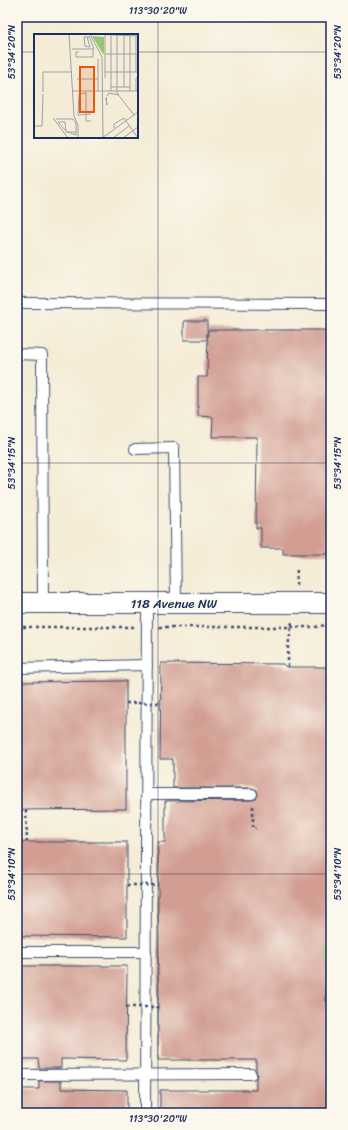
<svg xmlns="http://www.w3.org/2000/svg" width="348" height="1130" font-family="Sriracha,sans-serif">
  <style>
    .park { fill: url(#park-tufts); stroke: #597a6a }
    .building { fill: #d29e93 }
    .lines { fill: none; stroke-linecap: round; stroke-linejoin: round }
    .lane-casing { stroke: #3c4b70; stroke-width: 12 }
    .street-casing { stroke: #3c4b70; stroke-width: 22 }
    .path { stroke: #3c4b70; stroke-width: 2.5; stroke-dasharray: 3 3; stroke-linecap: butt }
    .lane { stroke: #fff; stroke-width: 10 }
    .street { stroke: #fff; stroke-width: 20 }
    .path-bridge { stroke: #3c4b70; stroke-width: 2.5; stroke-dasharray: 3 3; stroke-linecap: butt }
    .ticks { fill: none; stroke: #1b2f5e; stroke-width: 1; stroke-opacity: 0.45 }
    .labels { text-anchor: middle; stroke-width: 4; stroke-linejoin: round; paint-order: stroke }
    .street-label { font-size: 13px; fill: #1b2f5e; stroke: #fbf7ec }
    .inset-road { fill: none; stroke: #9da0a6; stroke-width: 1 }
    .view { fill: #e8590c; fill-opacity: 0.15; stroke: #e8590c; stroke-width: 2 }
    .inset-edge { fill: none; stroke: #1b2f5e; stroke-width: 2 }
    .neatline { fill: none; stroke: #1b2f5e; stroke-width: 1.5 }
    .ticks-label { font-size: 10px; text-anchor: middle; fill: #1b2f5e }
  </style>
  <defs>
    <pattern id="park-tufts" width="24" height="20" patternUnits="userSpaceOnUse"><rect width="24" height="20" fill="#97c675"/><path d="M3 7l-1-3M5 7V3M7 7l1-3M15 17l-1-3M17 17v-4M19 17l1-3" fill="none" stroke="#7aa163"/></pattern>
  </defs>
  <rect width="100%" height="100%" fill="#fbf7ec"/>
  <filter id="ink" filterUnits="userSpaceOnUse"><feTurbulence type="fractalNoise" baseFrequency=".025" numOctaves="2"/><feDisplacementMap in="SourceGraphic" scale="8" xChannelSelector="R" yChannelSelector="G"/><feConvolveMatrix kernelMatrix="1 2 1 2 8 2 1 2 1" color-interpolation-filters="sRGB"/></filter>
  <filter id="wash" filterUnits="userSpaceOnUse"><feTurbulence type="fractalNoise" baseFrequency=".012" numOctaves="4" result="noise"/><feDisplacementMap in="SourceGraphic" scale="16" xChannelSelector="R" yChannelSelector="G"/><feGaussianBlur stdDeviation="0.9" result="paint"/><feColorMatrix in="noise" values="0 0 0 0 0 0 0 0 0 0 0 0 0 0 0 0 0 1.4 0 .05"/><feComposite in="paint" operator="in"/></filter>
  <g filter="url(#wash)">
    <rect width="100%" height="100%" fill="#f4ecd6"/>
    <rect class="park" x="326" y="946" width="5" height="55"/>
    <g id="blocks">
      <g class="building">
        <rect x="184" y="321" width="23" height="19"/>
        <polygon points="208,330 331,330 331,554 283,554 283,548 261,548 261,528 256,528 257,437 212,437 213,417 198,416 198,377 207,377"/>
        <polygon points="161,663 283,664 286,667 331,667 331,946 326,946 326,1001 331,1001 331,1113 160,1113 160,1090 256,1090 256,1078 257,1074 256,1070 256,1060 158,1060 158,842 165,842 165,801 252,800 256,799 258,794 257,790 252,788 173,788 173,759 160,759"/>
        <polygon points="126,681 126,809 17,810 17,682"/>
        <polygon points="17,842 127,842 127,937 17,936"/>
        <polygon points="17,966 127,966 126,1060 61,1059 61,1068 39,1068 38,1059 17,1059"/>
        <polygon points="39,1081 61,1081 61,1089 127,1090 127,1113 17,1113 17,1089 39,1089"/>
      </g>
    </g>
  </g>
  <g filter="url(#ink)">
    <use href="#blocks" fill-opacity="0" stroke="#3c4b70" stroke-width="1"/>
    <g class="lines">
      <g class="lane-casing">
        <g id="lane">
          <polyline points="17,303 331,304"/>
          <polyline points="17,354 42,355 43,603"/>
          <polyline points="135,449 174,448 176,603"/>
          <polyline points="17,668 147,665"/>
          <polyline points="147,794 252,794"/>
          <polyline points="17,952 146,952"/>
          <polyline points="17,1075 251,1074"/>
          <polyline points="145,1113 147,603"/>
        </g>
      </g>
      <g class="street-casing">
        <polyline id="street" points="17,603 331,603"/>
      </g>
      <g class="path">
        <polyline points="296,585 297,569"/>
        <polyline points="17,627 134,627"/>
        <polyline points="159,627 315,627 331,624"/>
        <polyline points="288,667 288,647 292,622"/>
        <polyline points="253,806 253,828 256,828"/>
        <polyline points="26,810 27,842"/>
      </g>
      <use href="#lane" class="lane"/>
      <use href="#street" class="street"/>
      <g class="path-bridge">
        <polyline points="126,703 160,703"/>
        <polyline points="127,885 158,885"/>
        <polyline points="126,1007 158,1007"/>
      </g>
    </g>
  </g>
  <path class="ticks" d="M 158,17 L 158,1113M 17,52 L 35,52M 137,52 L 331,52M 17,463 L 331,463M 17,874 L 331,874"/>
  <g class="labels">
    <g class="street-label">
      <text x="174" y="608">118 Avenue NW</text>
    </g>
  </g>
  <g transform="translate(34 34)">
    <rect width="104" height="104" fill="#f4ecd6"/>
    <path d="M 58,2 L 70,3 L 70,19 L 69,20 Z" fill="#97c675"/>
    <path class="inset-road" d="M 35,0 L 40,82 L 44,91 L 44,104M 56,0 L 68,23 L 69,103M 58,0 L 104,2M 71,0 L 71,44M 77,0 L 77,57M 83,0 L 83,59 L 100,81M 55,2 L 60,15M 90,2 L 90,53M 96,2 L 96,57M 102,2 L 102,38M 53,3 L 56,13 L 51,12 L 50,3 L 55,3M 38,15 L 59,15M 45,18 L 42,18 L 42,23 L 59,23 L 59,15M 71,20 L 104,20M 64,25 L 64,57M 71,38 L 104,38M 43,45 L 64,45M 77,53 L 96,53M 38,57 L 104,57M 102,57 L 102,44 L 104,44M 9,58 L 9,38 L 38,38M 52,58 L 52,87 L 57,87M 52,59 L 45,60 L 44,81 L 57,80M 73,62 L 75,59 L 85,61M 73,63 L 72,64 L 73,71 L 72,64 ZM 19,84 L 34,104M 22,85 L 39,85 L 42,89 L 42,101 L 34,98M 0,92 L 8,92 L 9,60M 80,94 L 80,90 L 90,84 L 104,104M 31,96 L 24,88 L 31,88 L 32,98 L 42,98M 68,104 L 104,78M 79,104 L 95,92M 89,104 L 104,93"/>
    <path class="view" d="M 46,33 L 60,33 L 60,78 L 46,78 Z"/>
    <rect width="104" height="104" class="inset-edge"/>
  </g>
  <rect width="348" height="1130" fill="none" stroke="#fbf7ec" stroke-width="44"/>
  <rect x="22" y="22" width="304" height="1086" class="neatline"/>
  <g class="ticks-label">
    <text x="158" y="14">113°30'20"W</text>
    <text transform="translate(11 52) rotate(-90)" y="4">53°34'20"N</text>
    <text transform="translate(337 52) rotate(-90)" y="4">53°34'20"N</text>
    <text transform="translate(11 463) rotate(-90)" y="4">53°34'15"N</text>
    <text transform="translate(337 463) rotate(-90)" y="4">53°34'15"N</text>
    <text transform="translate(11 874) rotate(-90)" y="4">53°34'10"N</text>
    <text transform="translate(337 874) rotate(-90)" y="4">53°34'10"N</text>
    <text x="158" y="1122">113°30'20"W</text>
  </g>
</svg>
